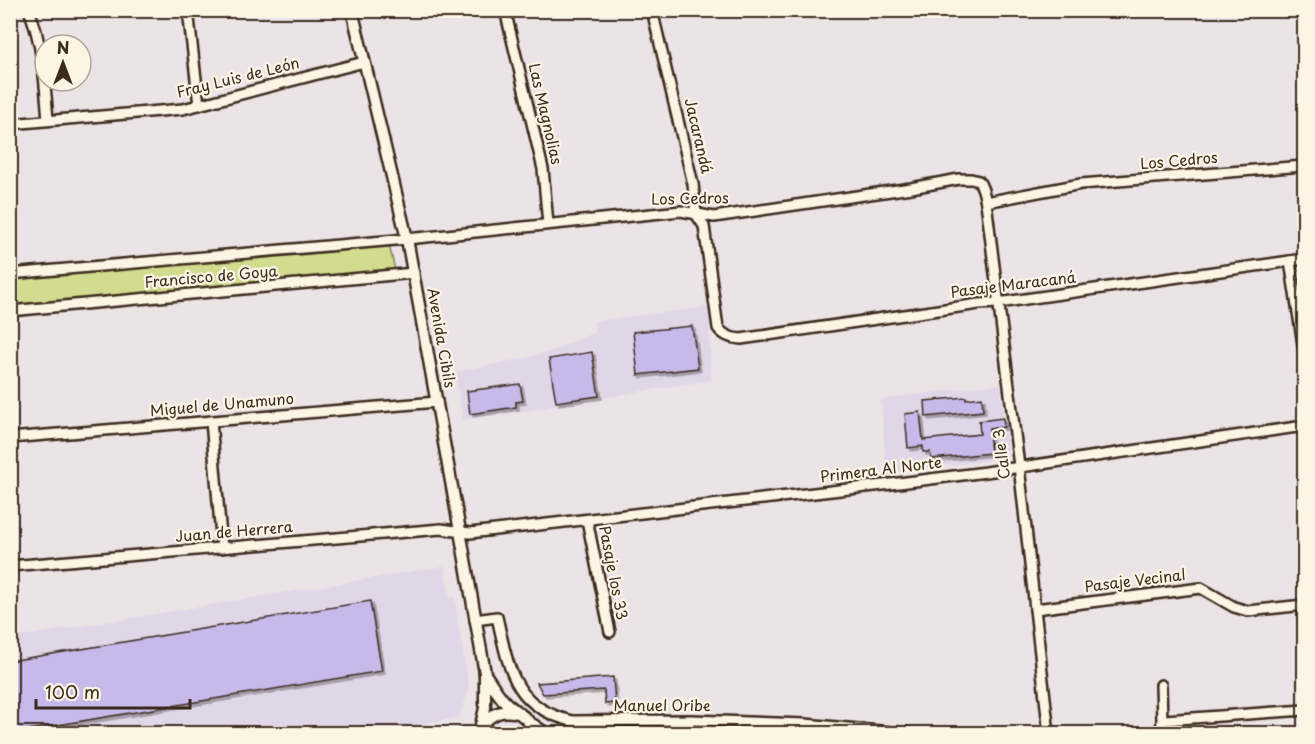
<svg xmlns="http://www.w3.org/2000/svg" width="1315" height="744" font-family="'Playpen Sans',sans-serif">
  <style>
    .built { fill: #e1d6e7 }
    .green { fill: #d1dc8f; stroke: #868356; stroke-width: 1.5 }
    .building { fill: #c7b9ea; stroke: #3b2a1e; stroke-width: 1.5; filter: url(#shadow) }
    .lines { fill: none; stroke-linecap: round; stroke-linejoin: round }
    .minor-casing { stroke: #3b2a1e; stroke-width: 14 }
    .tertiary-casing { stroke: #3b2a1e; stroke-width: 15 }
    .trunk-casing { stroke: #3b2a1e; stroke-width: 20 }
    .minor { stroke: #fcf5e5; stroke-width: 9 }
    .tertiary { stroke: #fcf5e5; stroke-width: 10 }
    .trunk { stroke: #fcf5e5; stroke-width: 15 }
    .labels { text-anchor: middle; stroke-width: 4.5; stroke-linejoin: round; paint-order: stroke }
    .street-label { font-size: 15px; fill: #3b2a1e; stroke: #fcf5e5 }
  </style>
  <defs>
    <filter id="shadow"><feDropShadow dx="3" dy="3" stdDeviation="0" flood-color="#0004"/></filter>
  </defs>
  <rect width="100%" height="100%" fill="#ece3e6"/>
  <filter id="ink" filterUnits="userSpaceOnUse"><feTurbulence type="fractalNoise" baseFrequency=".0167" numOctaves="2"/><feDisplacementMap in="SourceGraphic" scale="12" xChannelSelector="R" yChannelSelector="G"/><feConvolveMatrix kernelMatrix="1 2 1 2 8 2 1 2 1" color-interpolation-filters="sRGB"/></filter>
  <g filter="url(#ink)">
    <g class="built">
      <polygon points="709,307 711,380 600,398 599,400 463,420 455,372 530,357 555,350 595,332 594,321"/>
      <polygon points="1000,384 1008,448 998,459 890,473 886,468 881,399"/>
      <polygon points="444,566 450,598 454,597 469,688 460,717 367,734 11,734 11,638"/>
    </g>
    <polygon class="green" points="389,245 395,270 392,272 11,305 11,275"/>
    <g class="building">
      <polygon points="692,326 698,368 638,375 633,332"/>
      <polygon points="592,352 599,396 556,402 549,359"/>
      <polygon points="520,384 523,401 516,402 516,407 470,414 467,391"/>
      <polygon points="966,397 966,399 982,397 983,411 926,417 925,401"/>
      <polygon points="920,412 923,440 980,434 979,421 1003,418 1004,427 989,429 991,453 931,459 930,452 923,452 923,446 908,448 905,414"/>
      <polygon points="370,601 382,671 10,733 10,661"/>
      <polygon points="613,677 615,703 605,704 604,690 543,694 537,683"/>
    </g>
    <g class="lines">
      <g class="minor-casing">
        <g id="minor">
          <path d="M 29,10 C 43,45 45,84 48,120"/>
          <polyline points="188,10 199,105"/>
          <polyline points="505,10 543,169 548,224"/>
          <path d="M 652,10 L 693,184 L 696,214 L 704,226 L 718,328 C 724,336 731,338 741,339 L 979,304 L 998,303 L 1304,259"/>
          <polyline points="10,124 183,109 364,62"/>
          <polyline points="986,202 1081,184 1304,166"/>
          <polyline points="1290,261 1304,351"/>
          <polyline points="10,274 407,239 681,211 714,217 911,188 959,179 971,179 979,181 983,190 986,202 1019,466 1049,734"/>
          <polyline points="10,311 414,273"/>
          <polyline points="211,421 222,548"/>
          <polyline points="10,438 437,402"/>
          <polyline points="587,520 610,632"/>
          <polyline points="10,566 441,529 470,533 883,485 986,472 1304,426"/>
          <polyline points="1035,609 1201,588 1234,607 1248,611 1304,605"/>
          <path d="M 475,620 L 497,617 C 509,669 513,707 572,721 L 691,720 L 805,724 L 912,734"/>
          <polyline points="1161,685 1162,721"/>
          <polyline points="462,734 465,734"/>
          <polyline points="1161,734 1162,721 1165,720 1304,710"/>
        </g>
      </g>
      <g class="tertiary-casing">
        <g id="tertiary">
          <polyline points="352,10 407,239 460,531 485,673 485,708 479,734"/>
          <path d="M 485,674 C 491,683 497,693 504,701 C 514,712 531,717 533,732"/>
          <path d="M 481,725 C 493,713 501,709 518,713"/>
        </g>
      </g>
      <g class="trunk-casing">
        <polyline id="trunk" points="532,727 542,734"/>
      </g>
      <use href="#minor" class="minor"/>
      <use href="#tertiary" class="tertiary"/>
      <use href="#trunk" class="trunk"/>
    </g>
  </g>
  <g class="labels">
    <g class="street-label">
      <text transform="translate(238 78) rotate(-14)" y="5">Fray Luis de León</text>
      <text transform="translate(545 114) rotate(77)" y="5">Las Magnolias</text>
      <text transform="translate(698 136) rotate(77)" y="5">Jacarandá</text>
      <text transform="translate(1179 161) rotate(-5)" y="5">Los Cedros</text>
      <text transform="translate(690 199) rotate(-1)" y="5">Los Cedros</text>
      <text transform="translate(211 277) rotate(-5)" y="5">Francisco de Goya</text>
      <text transform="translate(1013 285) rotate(-7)" y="5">Pasaje Maracaná</text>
      <text transform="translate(441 338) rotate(80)" y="5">Avenida Cibils</text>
      <text transform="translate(222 405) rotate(-5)" y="5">Miguel de Unamuno</text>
      <text transform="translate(1002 454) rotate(-97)" y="5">Calle 3</text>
      <text transform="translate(881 470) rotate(-7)" y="5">Primera Al Norte</text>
      <text transform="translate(234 532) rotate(-5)" y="5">Juan de Herrera</text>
      <text transform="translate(613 573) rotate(79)" y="5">Pasaje los 33</text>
      <text transform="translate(1135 581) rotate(-7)" y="5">Pasaje Vecinal</text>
      <text x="662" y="711">Manuel Oribe</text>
    </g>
  </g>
  <rect width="1315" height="744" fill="none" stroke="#fcf5e5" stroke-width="36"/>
  <rect x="18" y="18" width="1279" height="708" fill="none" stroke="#3b2a1e" stroke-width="2" filter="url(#ink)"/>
  <g transform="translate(63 63)"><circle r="28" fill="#fcf5e5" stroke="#afa495" stroke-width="1.5"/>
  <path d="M0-4.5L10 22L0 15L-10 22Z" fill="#3b2a1e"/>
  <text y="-9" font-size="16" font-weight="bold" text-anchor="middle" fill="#3b2a1e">N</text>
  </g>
  <path d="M36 699v9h154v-9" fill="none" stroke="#3b2a1e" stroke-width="3"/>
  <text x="45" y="699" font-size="18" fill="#3b2a1e" stroke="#fcf5e5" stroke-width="4.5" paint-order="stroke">100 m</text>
</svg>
